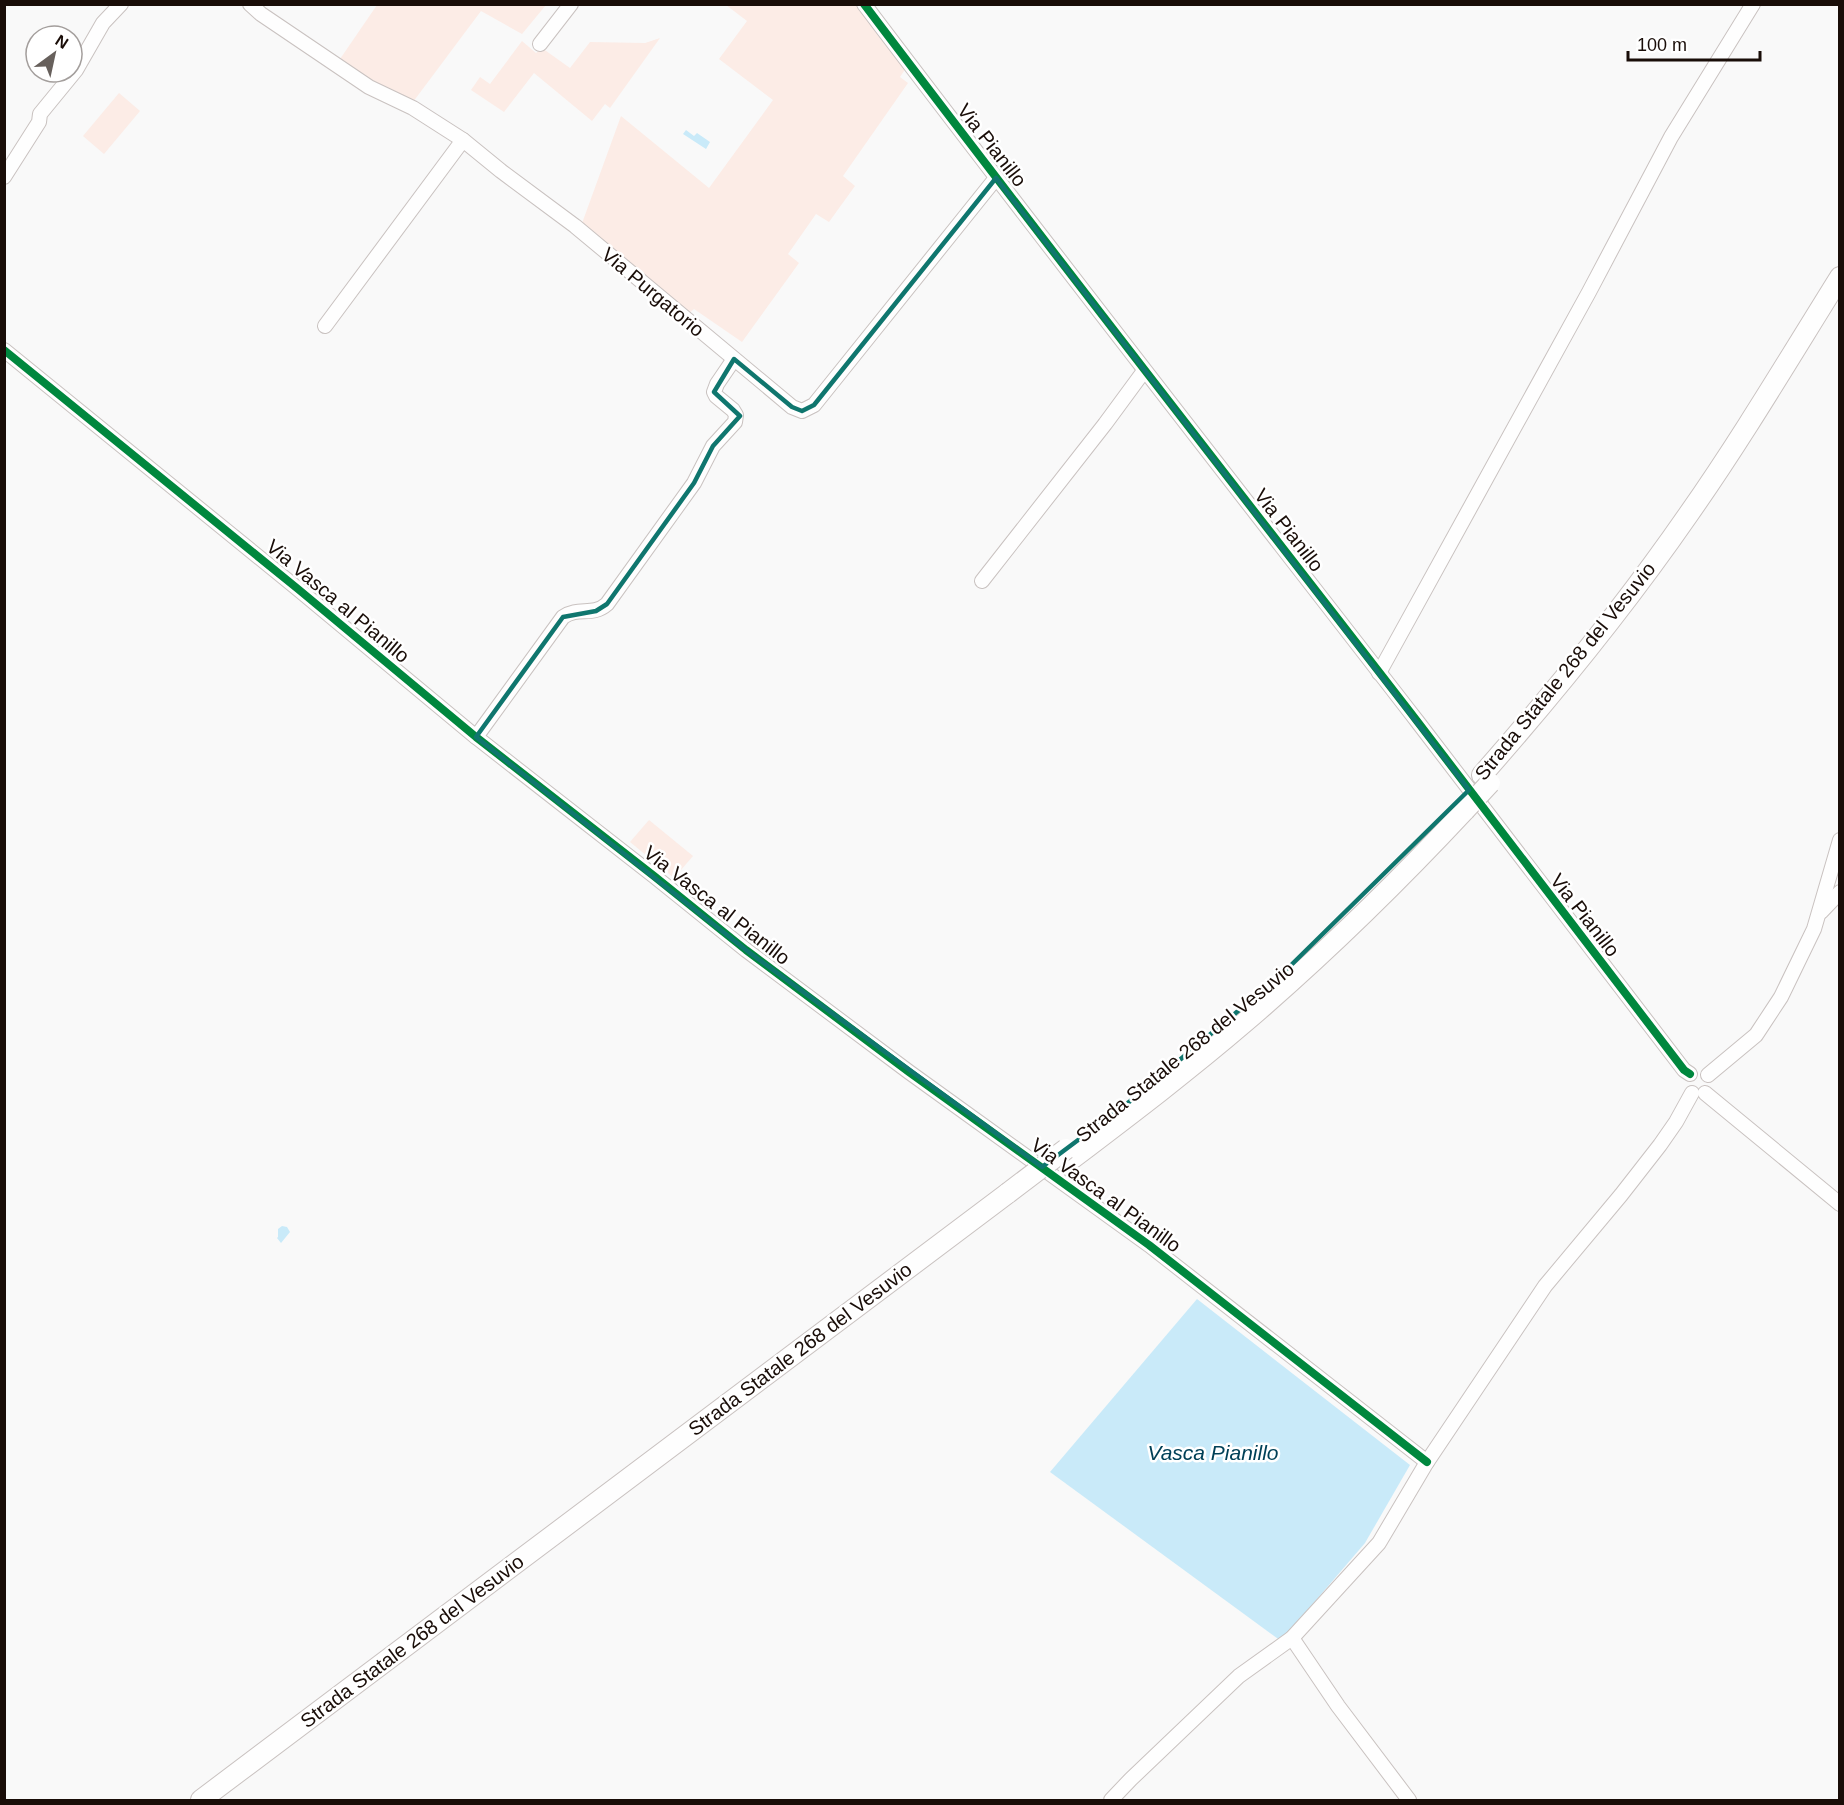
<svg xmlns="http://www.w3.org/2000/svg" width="1844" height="1805" font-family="Arial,sans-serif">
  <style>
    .green { fill: #fcece6 }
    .water { fill: #c9eaf9 }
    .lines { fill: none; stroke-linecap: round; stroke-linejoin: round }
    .minor-casing { stroke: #c9c2c0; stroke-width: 16 }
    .highway-casing { stroke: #c9c2c0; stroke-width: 22 }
    .minor { stroke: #fefefe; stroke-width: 14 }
    .highway { stroke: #fefefe; stroke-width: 20 }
    .highway-bridge-casing { stroke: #c9c2c0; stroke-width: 22; stroke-linecap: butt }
    .highway-bridge { stroke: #fefefe; stroke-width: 20 }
    .cycleway-casing { stroke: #fff; stroke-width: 11 }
    .cycleway { stroke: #00873e; stroke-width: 8 }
    .marked { fill: none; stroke: #0f766e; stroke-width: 4.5; stroke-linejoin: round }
    .labels { text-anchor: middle; stroke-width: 5; stroke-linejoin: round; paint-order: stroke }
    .street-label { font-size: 20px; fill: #190d08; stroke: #fff }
    .water-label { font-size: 21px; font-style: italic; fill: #004057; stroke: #fff }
  </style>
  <rect width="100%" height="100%" fill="#f9f9f9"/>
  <g class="green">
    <polygon points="377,5 546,5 522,34 481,11 413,102 367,79 340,59"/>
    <polygon points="726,5 858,5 906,68 900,77 908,83 843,176 855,186 829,222 816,214 788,254 799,263 742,342 694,309 687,315 581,226 621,116 709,188 773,100 719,59 747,21"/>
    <polygon points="660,38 610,108 605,104 592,121 534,73 504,112 471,90 480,77 490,84 522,41 536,53 542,48 570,68 590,42 645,43"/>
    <polygon points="119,93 140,111 104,154 83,136"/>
    <polygon points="649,820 693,856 674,878 630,842"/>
  </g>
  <g class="water">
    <polygon points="686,130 694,136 697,133 710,142 706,149 683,134"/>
    <polygon points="282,1226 287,1227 290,1232 281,1243 277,1238 278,1237 278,1229"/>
    <polygon points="1197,1299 1410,1465 1365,1543 1281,1641 1050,1472"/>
  </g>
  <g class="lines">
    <g class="minor-casing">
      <g id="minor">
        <polyline points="250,4 261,14 369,87 413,108 463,140 501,171 575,226 792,407 802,411 814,405 996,178"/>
        <path d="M 864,4 C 1046,245 1232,482 1417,721 C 1506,837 1595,954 1684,1070 L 1690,1074"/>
        <polyline points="540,44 571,4"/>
        <polyline points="4,177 39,122 40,114 76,70 103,23 121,4"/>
        <polyline points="325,326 463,140"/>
        <polyline points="4,350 298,589 476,737 654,876 746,950 909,1072 1149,1245 1427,1462"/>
        <polyline points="982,581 1105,424 1144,371"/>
        <polyline points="1379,673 1589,292 1671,137 1753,4"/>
        <path d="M 476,737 L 563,617 C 579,606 592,617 607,604 L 694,483 L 713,446 L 735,422 L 736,415 L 733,410 L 716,396 L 714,392 L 717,384 L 734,359"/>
        <polyline points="1821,912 1840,892"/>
        <polyline points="1708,1075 1756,1035 1781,997 1814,929 1840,840"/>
        <polyline points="1705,1093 1840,1204"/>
        <polyline points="1292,1638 1338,1706 1409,1800"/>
        <polyline points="1111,1800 1131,1779 1239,1676 1292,1638 1379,1543 1427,1462 1545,1286 1621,1195 1660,1145 1676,1122 1692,1093"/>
      </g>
    </g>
    <g class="highway-casing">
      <g id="highway">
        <path d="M 1482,775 C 1555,692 1625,606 1688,515 C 1742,438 1790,357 1840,277"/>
        <path d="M 1073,1158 C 1131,1114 1189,1070 1245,1022 C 1322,956 1395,885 1465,810"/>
        <polyline points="201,1800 1008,1193"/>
      </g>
    </g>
    <use href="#minor" class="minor"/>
    <use href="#highway" class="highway"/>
    <g class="highway-bridge-casing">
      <g id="highway-bridge">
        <polyline points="1465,810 1490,783"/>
        <polyline points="1008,1193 1066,1149"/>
      </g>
    </g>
    <use href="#highway-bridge" class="highway-bridge"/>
    <g class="cycleway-casing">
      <g id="cycleway">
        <path d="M 864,4 C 1046,245 1232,482 1417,721 C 1506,837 1595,954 1684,1070 L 1690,1074"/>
        <polyline points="4,350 298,589 476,737 654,876 746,950 909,1072 1149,1245 1427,1462"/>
      </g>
    </g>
    <use href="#cycleway" class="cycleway"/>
  </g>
  <path class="marked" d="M 996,178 L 1469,790 L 1281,975 L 1133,1099 L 1042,1167 L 746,950 L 476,737 L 563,617 L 596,611 L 607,604 L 694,483 L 713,446 L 740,416 L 714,392 L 734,359 L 792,407 L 802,411 L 814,405 Z"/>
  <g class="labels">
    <g class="street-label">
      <text transform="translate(992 145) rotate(52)" y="7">Via Pianillo</text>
      <text transform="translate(653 292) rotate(40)" y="7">Via Purgatorio</text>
      <text transform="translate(1289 530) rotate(52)" y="7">Via Pianillo</text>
      <text transform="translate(338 601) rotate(40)" y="7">Via Vasca al Pianillo</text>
      <text transform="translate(1565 671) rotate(-51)" y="7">Strada Statale 268 del Vesuvio</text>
      <text transform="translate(717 905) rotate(38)" y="7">Via Vasca al Pianillo</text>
      <text transform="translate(1585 915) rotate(52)" y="7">Via Pianillo</text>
      <text transform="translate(1185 1052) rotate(-39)" y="7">Strada Statale 268 del Vesuvio</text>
      <text transform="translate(1106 1195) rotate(36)" y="7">Via Vasca al Pianillo</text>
      <text transform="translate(800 1349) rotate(-37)" y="7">Strada Statale 268 del Vesuvio</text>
      <text transform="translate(412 1641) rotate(-37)" y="7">Strada Statale 268 del Vesuvio</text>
    </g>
    <g class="water-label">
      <text x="1213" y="1460">Vasca Pianillo</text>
    </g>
  </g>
  <rect width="1844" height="1805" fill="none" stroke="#190d08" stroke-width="12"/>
  <g transform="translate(54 54) rotate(33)"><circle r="28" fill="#ffffff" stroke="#a39e9c" stroke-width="1.5"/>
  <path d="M0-4.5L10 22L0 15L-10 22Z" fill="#67605c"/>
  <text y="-9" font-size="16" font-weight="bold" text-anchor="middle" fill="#190d08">N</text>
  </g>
  <path d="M1628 51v9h132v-9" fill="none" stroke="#190d08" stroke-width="3"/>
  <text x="1637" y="51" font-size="18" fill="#190d08" stroke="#ffffff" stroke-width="4.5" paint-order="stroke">100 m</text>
</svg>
